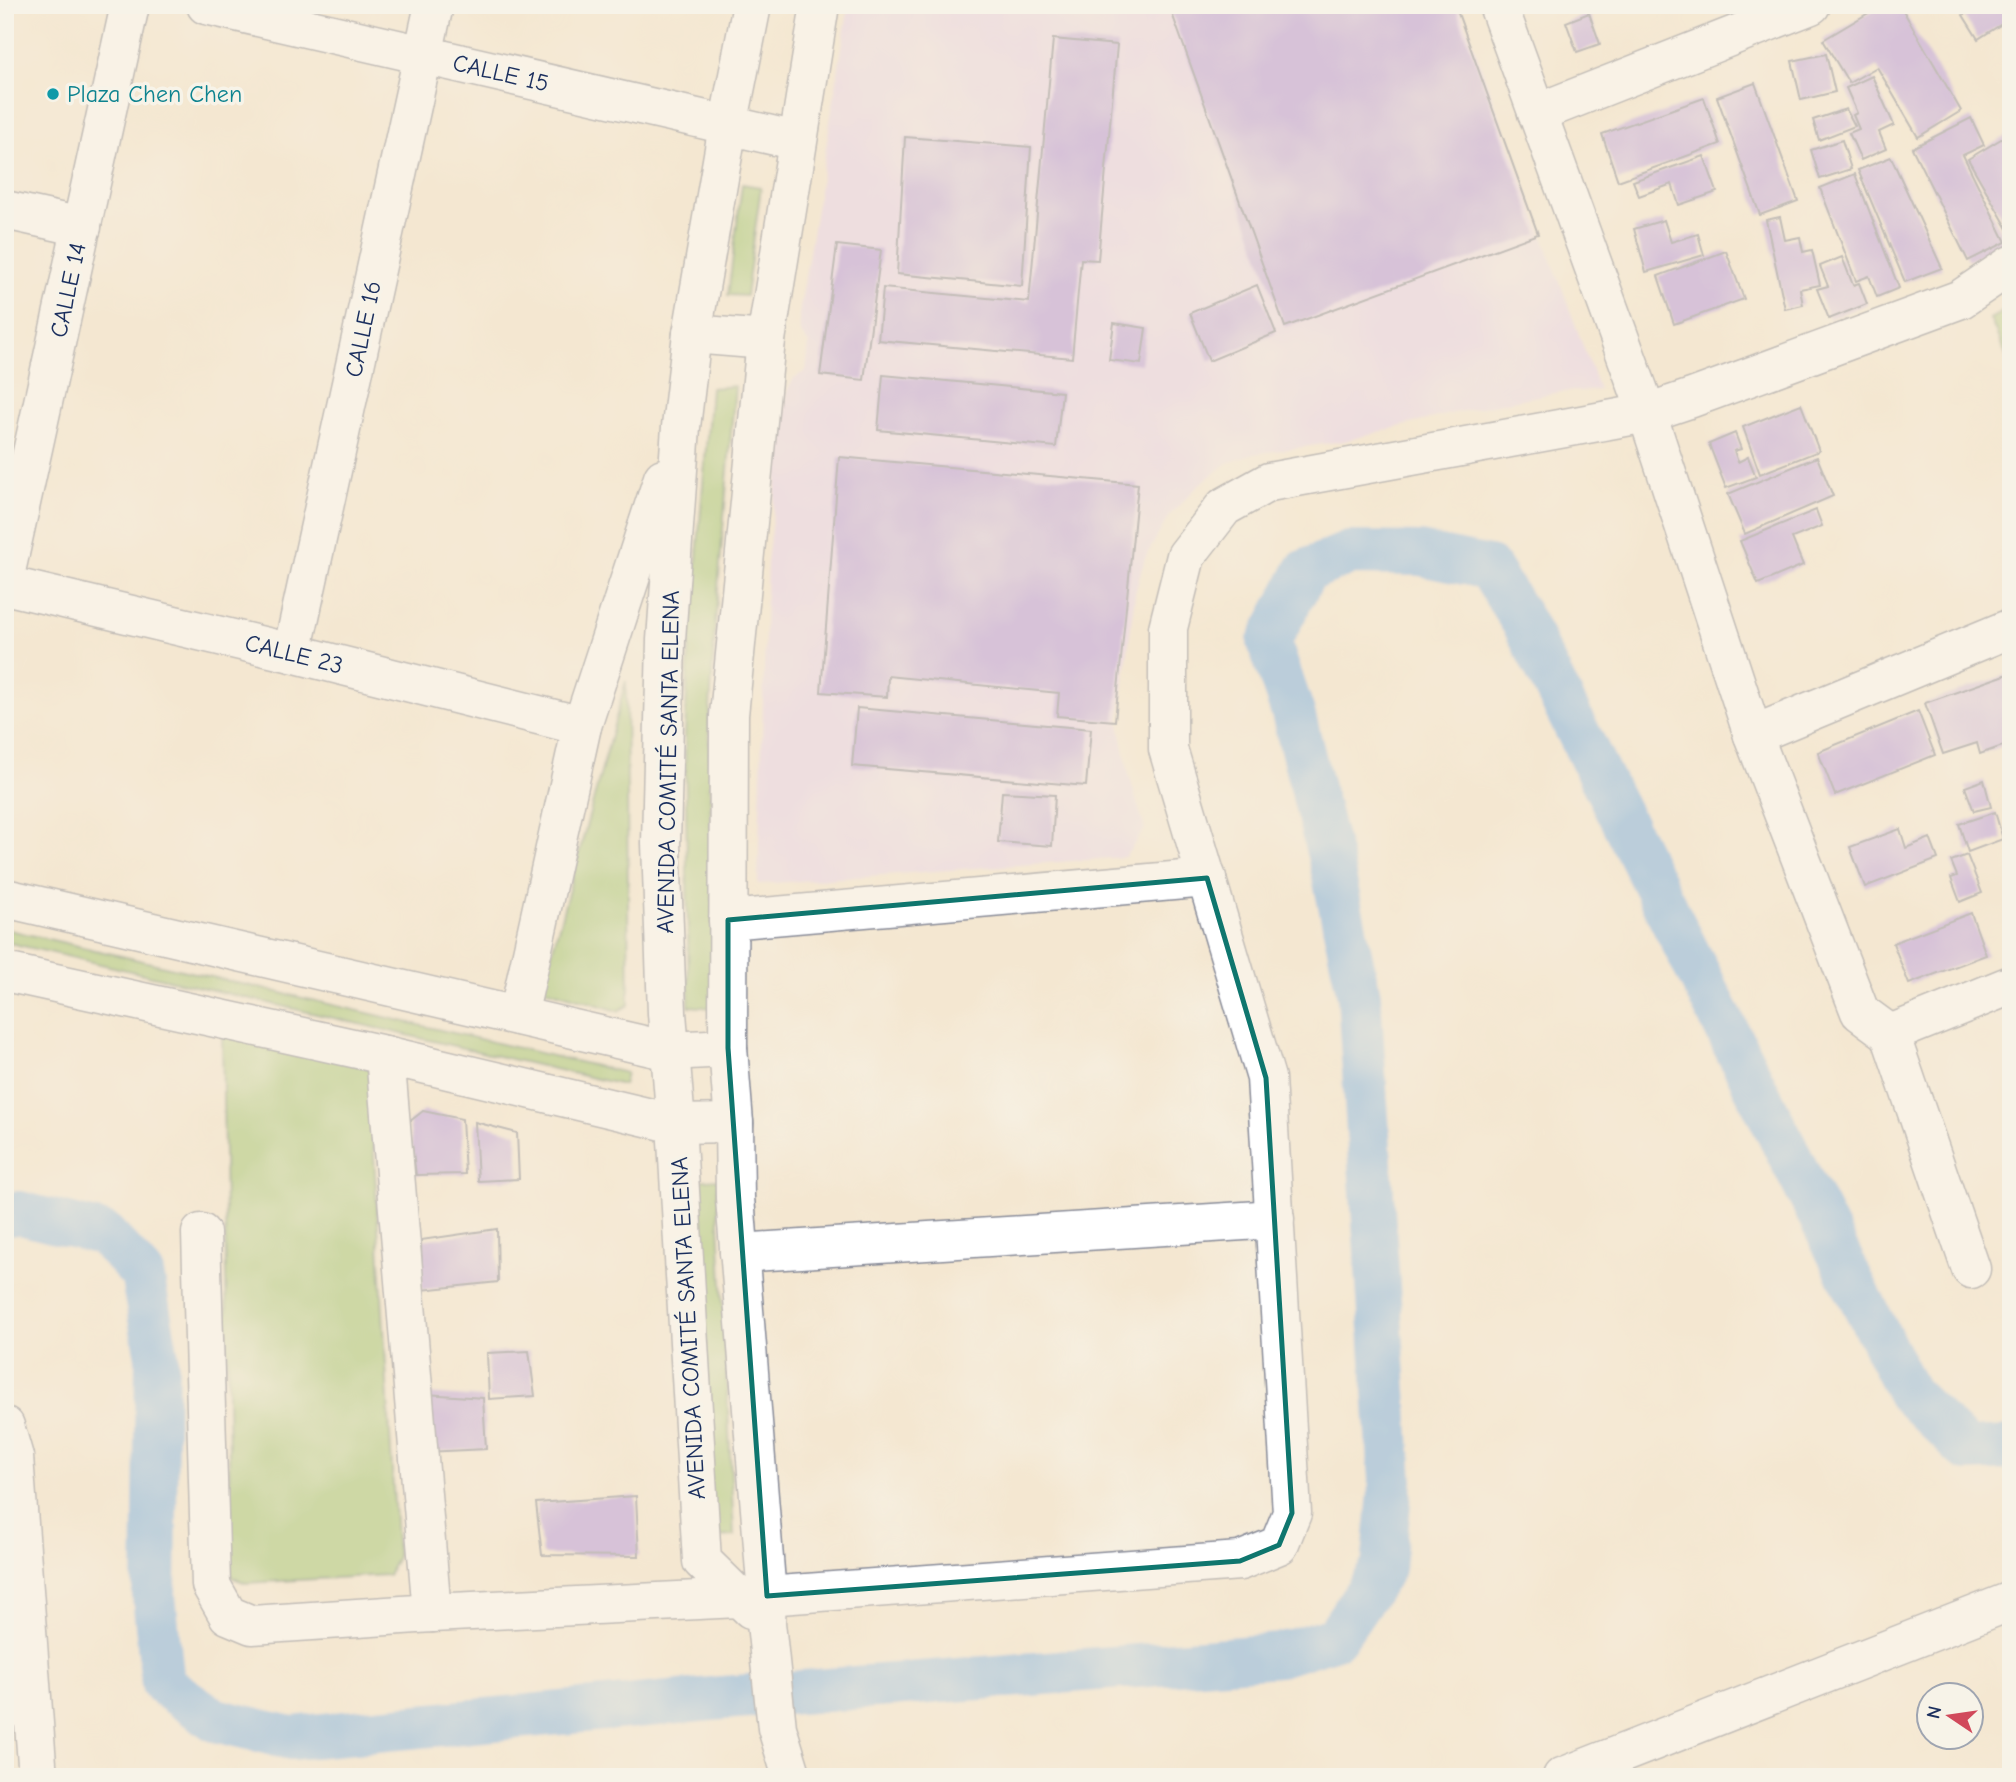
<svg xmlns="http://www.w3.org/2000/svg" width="2016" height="1782" font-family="'Comic Neue',sans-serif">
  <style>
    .built { fill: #e6d2f0 }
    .green { fill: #9fc56f; stroke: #5d7a66; stroke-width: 2 }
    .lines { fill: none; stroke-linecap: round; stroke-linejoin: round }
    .canal { stroke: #75aee5; stroke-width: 44 }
    .building { fill: #b395df }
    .minor-casing { stroke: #888b98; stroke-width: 41 }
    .minor { stroke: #fff; stroke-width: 38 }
    .marked { fill: none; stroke: #0f766e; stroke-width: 5; stroke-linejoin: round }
    .culture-dot { fill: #0f9aa8; stroke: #f7f3e8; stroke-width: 2.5 }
    .labels { text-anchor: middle; stroke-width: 7; stroke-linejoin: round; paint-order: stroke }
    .street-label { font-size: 24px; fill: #1b2f5e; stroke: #f7f3e8 }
    .culture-label { font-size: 24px; fill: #0d838f; stroke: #f7f3e8; text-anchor: start }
  </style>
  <rect width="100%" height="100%" fill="#f7f3e8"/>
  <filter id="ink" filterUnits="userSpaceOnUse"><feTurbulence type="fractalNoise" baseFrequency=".0143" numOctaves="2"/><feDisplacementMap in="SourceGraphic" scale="14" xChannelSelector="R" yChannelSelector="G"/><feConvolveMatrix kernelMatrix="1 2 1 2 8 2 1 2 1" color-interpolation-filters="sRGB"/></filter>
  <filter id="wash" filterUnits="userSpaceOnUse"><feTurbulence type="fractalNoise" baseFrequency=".00686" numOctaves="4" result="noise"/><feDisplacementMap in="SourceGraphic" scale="28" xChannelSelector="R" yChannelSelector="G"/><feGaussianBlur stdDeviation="1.57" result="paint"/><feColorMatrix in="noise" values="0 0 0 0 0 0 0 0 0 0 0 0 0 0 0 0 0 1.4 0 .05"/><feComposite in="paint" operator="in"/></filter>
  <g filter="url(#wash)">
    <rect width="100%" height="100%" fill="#f4e7d1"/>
    <polygon class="built" points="849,5 1459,5 1599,390 1560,392 1521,399 1449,414 1344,441 1254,454 1228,463 1201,483 1169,516 1145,558 1135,593 1119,723 1129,775 1145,829 1125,857 758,884 767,564 787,391 794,378 806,371 809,344 800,332 799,315"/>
    <g class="green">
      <polygon points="742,184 761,187 746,296 728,295"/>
      <polygon points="2011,307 2011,366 1990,319"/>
      <polygon points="735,386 715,624 709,726 714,1008 689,1006 685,735 688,666 711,388"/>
      <polygon points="626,681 629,1005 618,1011 542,988"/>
      <polygon points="5,929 626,1073 623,1085 5,942"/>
      <polygon points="222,1034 369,1068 397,1557 388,1575 246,1583 231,1577"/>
      <polygon points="717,1179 734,1536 710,1537 693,1181"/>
    </g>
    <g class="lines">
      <polyline class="canal" points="5,1214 20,1213 104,1234 142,1274 157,1357 154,1596 163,1684 215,1720 291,1738 723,1698 1279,1655 1336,1637 1383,1568 1391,1481 1359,996 1332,867 1293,713 1269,642 1306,571 1349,553 1420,554 1489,568 1524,624 1908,1393 1967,1450 2011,1448"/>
    </g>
    <g id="blocks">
      <g class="building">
        <polygon points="1169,5 1455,5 1538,234 1285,327"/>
        <polygon points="1882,5 1900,5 1961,111 1918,137 1877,67 1849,83 1823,40"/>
        <polygon points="1977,5 2010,5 2011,18 1978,39 1963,15"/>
        <polygon points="1589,13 1600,44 1577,52 1566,22"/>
        <polygon points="1053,39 1117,45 1098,260 1081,259 1072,358 878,340 883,288 1029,302"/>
        <polygon points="1826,54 1835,92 1801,100 1792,61"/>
        <polygon points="1872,76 1894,125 1879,132 1886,149 1861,160 1849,133 1859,129 1853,115 1857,113 1846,88"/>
        <polygon points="1755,83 1798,201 1760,215 1717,97"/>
        <polygon points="1704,98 1720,144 1618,181 1602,134"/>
        <polygon points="1846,109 1855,126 1819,140 1813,120"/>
        <polygon points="1971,118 1984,145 1963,155 2006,242 1968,261 1912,148"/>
        <polygon points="2011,133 2011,234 1968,159"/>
        <polygon points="905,137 1031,147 1022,286 897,274"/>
        <polygon points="1842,140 1851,169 1820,179 1811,150"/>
        <polygon points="1704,156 1717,192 1679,205 1672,184 1639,196 1633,181"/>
        <polygon points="1891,157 1942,268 1905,282 1858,170"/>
        <polygon points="1855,174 1899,288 1877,297 1869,276 1856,281 1820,188"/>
        <polygon points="1780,217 1785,240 1800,237 1803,252 1812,250 1820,285 1800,289 1803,305 1785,309 1766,220"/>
        <polygon points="1664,220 1671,242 1698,234 1704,255 1646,272 1634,229"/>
        <polygon points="837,245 881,250 864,380 820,375"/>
        <polygon points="1726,251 1744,299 1674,324 1658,276"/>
        <polygon points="1842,257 1853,285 1859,283 1867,304 1829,319 1817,289 1828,286 1820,266"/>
        <polygon points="1257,285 1276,333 1209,361 1190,313"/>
        <polygon points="1114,323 1146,328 1141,364 1109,360"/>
        <polygon points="883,375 1062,392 1056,447 878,430"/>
        <polygon points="1801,404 1819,451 1760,474 1743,427"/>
        <polygon points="1735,433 1741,449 1734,451 1738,462 1748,457 1756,477 1726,488 1709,444"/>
        <polygon points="839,457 1138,484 1115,721 1057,716 1059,693 888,676 887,697 821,692"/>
        <polygon points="1817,457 1833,496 1745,534 1728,494"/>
        <polygon points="1816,510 1822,526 1792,538 1803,565 1758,584 1740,541"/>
        <polygon points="2011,673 2011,743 1980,754 1977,743 1943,754 1925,703"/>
        <polygon points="857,708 1091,729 1086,786 852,766"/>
        <polygon points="1918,711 1935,755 1835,795 1818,752"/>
        <polygon points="1984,780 1991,807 1974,811 1965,787"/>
        <polygon points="1002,792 1055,795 1052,846 998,842"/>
        <polygon points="1995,812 2003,839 1968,852 1959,824"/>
        <polygon points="1900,829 1906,848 1930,838 1938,859 1865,887 1850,847"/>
        <polygon points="1967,855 1982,893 1960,902 1951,878 1957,876 1951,861"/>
        <polygon points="1971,913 1986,955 1909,984 1893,943"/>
        <polygon points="423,1111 462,1119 465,1174 416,1175 409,1122"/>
        <polygon points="475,1122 517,1133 519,1179 478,1181"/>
        <polygon points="497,1229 498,1282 422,1290 421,1240"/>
        <polygon points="529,1351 535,1396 489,1399 487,1353"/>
        <polygon points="426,1394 483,1398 486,1449 426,1452"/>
        <polygon points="636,1496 639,1556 542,1555 536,1503"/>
      </g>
    </g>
  </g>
  <g filter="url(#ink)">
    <use href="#blocks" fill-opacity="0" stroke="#888b98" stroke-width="2"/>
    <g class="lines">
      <g class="minor-casing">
        <g id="minor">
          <polyline points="206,5 797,141"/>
          <polyline points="1498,5 1647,413 1753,735 1860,1012 1890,1034 1971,1269"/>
          <polyline points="1537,113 1811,5"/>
          <polyline points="5,210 82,227"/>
          <polyline points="692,334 766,340"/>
          <polyline points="5,576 130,5"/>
          <polyline points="5,585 292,653 582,726"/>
          <polyline points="292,653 434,5"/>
          <polyline points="1753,735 2011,628"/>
          <polyline points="5,898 669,1051 728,1048"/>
          <polyline points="728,920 1207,878"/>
          <polyline points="5,972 385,1055 676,1124 734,1123"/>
          <polyline points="518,1016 582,726 663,478"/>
          <polyline points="1890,1034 2011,985"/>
          <polyline points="385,1055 432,1613"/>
          <polyline points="201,1233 211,1585 228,1615 252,1625 432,1613 739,1598 1240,1561 1279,1545 1292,1513 1266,1078 1168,749 1168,628 1186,556 1224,507 1269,482 1647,413 1692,398 1961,299 2011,265"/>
          <polyline points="739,1253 1275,1219"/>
          <polyline points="5,1426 14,1457 38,1777"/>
          <polyline points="751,1609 702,1561 676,1124 667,1013 661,843 666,640 681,427 692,334 728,126 752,5"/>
          <polyline points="792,1777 777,1728 766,1623 767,1596 735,1198 734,1123 728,1048 729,715 766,340 820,5"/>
          <polyline points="1562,1777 2011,1601"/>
        </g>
      </g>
      <use href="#minor" class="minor"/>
    </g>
  </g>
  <path d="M0 0H2016V1782H0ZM 1207,878 L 1266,1078 L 1292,1513 L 1279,1545 L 1240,1561 L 767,1596 L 728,1048 L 728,920 Z" fill="#f4e7d1" fill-opacity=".55" fill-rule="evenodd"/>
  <path class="marked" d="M 1207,878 L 1266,1078 L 1292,1513 L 1279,1545 L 1240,1561 L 767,1596 L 728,1048 L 728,920 Z"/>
  <circle class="culture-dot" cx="53" cy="94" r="7"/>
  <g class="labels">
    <g class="street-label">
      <text transform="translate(501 73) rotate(13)" y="8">CALLE 15</text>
      <text transform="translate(68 290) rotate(-78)" y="8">CALLE 14</text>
      <text transform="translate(363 329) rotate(-78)" y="8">CALLE 16</text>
      <text transform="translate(294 654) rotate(14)" y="8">CALLE 23</text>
      <text transform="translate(668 762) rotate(-89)" y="8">AVENIDA COMITÉ SANTA ELENA</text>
      <text transform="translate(688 1328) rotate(-93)" y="8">AVENIDA COMITÉ SANTA ELENA</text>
    </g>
    <g class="culture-label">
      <text x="67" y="102">Plaza Chen Chen</text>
    </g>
  </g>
  <rect width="2016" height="1782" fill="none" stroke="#f7f3e8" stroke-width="28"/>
  <g transform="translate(1950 1716) rotate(283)"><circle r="33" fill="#f7f3e8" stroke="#9fa5b1" stroke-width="2"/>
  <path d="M0-5L12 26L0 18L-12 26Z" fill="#d1495b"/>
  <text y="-10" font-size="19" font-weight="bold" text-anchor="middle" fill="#1b2f5e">N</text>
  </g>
</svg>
